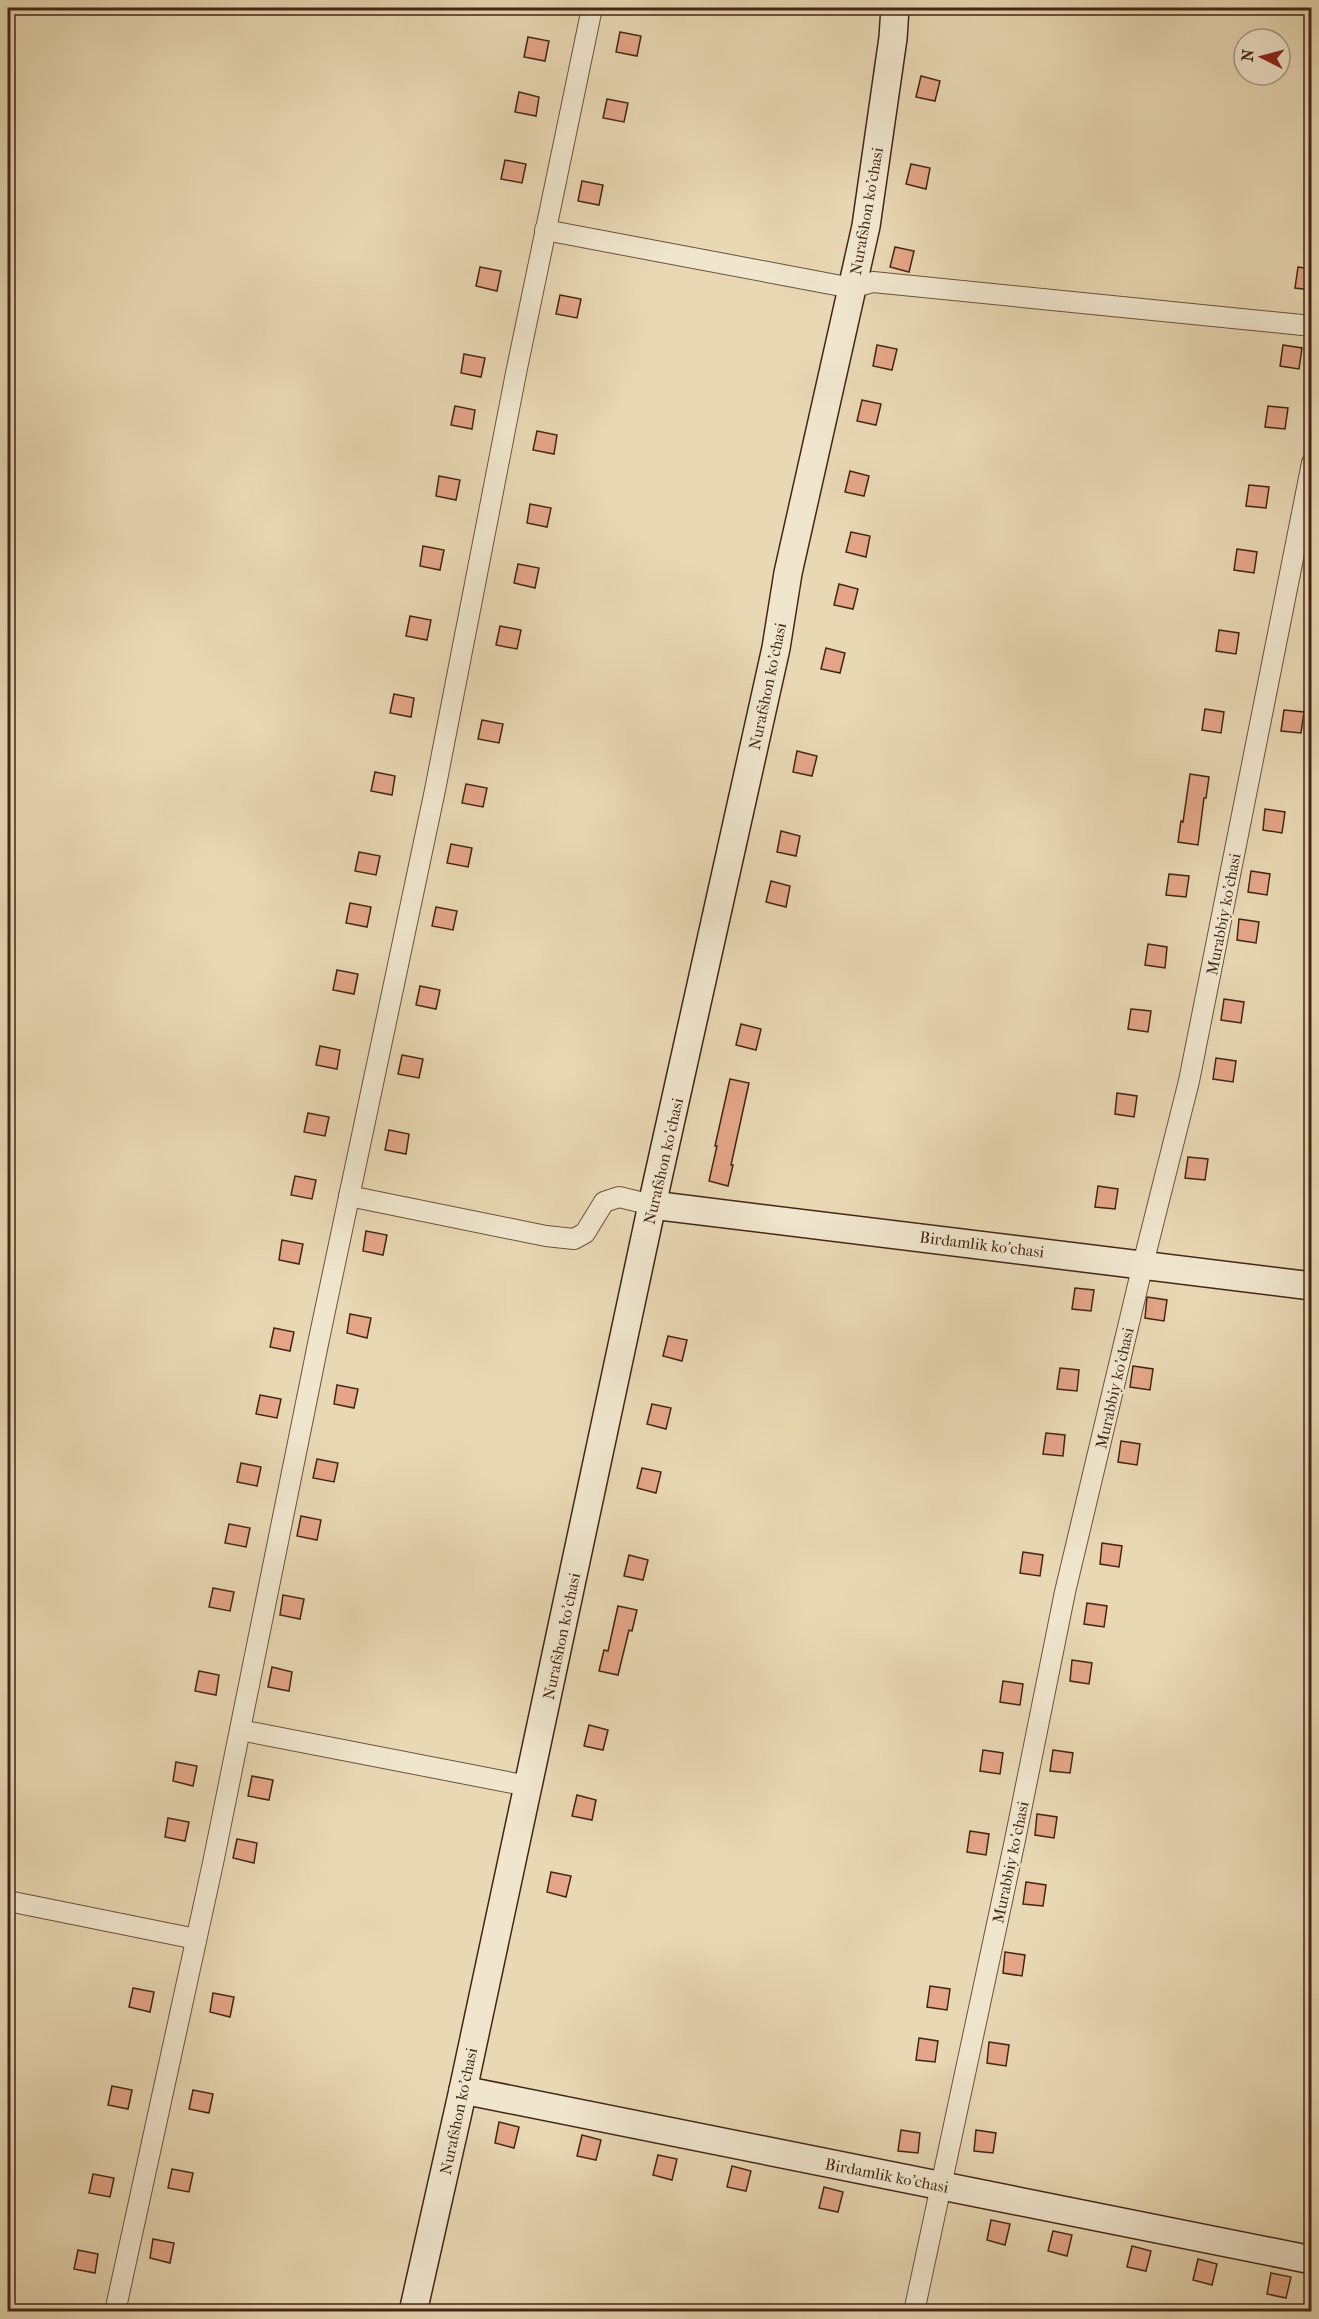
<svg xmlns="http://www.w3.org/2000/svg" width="1319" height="2319" font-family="'IM FELL French Canon',serif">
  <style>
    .building { fill: #e4a687; stroke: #442616; stroke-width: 1.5 }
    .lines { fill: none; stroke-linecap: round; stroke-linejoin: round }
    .street-casing { stroke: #6d523d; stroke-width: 22 }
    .secondary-casing { stroke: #442616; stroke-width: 30 }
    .street { stroke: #f0e6ce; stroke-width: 20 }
    .secondary { stroke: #f0e6ce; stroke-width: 27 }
    .labels { text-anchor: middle; stroke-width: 4.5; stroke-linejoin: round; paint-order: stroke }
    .street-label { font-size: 16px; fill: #442616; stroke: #f0e6ce }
  </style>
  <rect width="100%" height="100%" fill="#e8d8b3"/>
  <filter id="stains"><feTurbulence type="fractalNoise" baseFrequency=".00333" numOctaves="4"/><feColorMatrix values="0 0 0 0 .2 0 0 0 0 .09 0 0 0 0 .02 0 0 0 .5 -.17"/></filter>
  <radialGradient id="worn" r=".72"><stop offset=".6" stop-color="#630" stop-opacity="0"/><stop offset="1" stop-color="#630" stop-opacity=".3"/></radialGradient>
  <g class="building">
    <polygon points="620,32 641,36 637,56 616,52"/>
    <polygon points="528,37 549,41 545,61 524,57"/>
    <polygon points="921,76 940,81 935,101 916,97"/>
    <polygon points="519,92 539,97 536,116 515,112"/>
    <polygon points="607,99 628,103 624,122 603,118"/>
    <polygon points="505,160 526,164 522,183 501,179"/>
    <polygon points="911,164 930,168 926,189 906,184"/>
    <polygon points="582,181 603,185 599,205 578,201"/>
    <polygon points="895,247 914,251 909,272 890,267"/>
    <polygon points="480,267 501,271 497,291 476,286"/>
    <polygon points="1298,267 1311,269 1311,290 1295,288"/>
    <polygon points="560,295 581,299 577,318 556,314"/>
    <polygon points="877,345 897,349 892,370 873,366"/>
    <polygon points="1283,345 1302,348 1299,369 1280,366"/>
    <polygon points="464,354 485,358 481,377 461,373"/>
    <polygon points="862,400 881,404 876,425 857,421"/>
    <polygon points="455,406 475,410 472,429 451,425"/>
    <polygon points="1268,406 1288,408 1285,429 1265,427"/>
    <polygon points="537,431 557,435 554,454 533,450"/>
    <polygon points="850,471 869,476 864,496 845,492"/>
    <polygon points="439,476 460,480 456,500 436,496"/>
    <polygon points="1249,485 1269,487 1266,508 1246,506"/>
    <polygon points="530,504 551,508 547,527 527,523"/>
    <polygon points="851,532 870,536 866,557 846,552"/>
    <polygon points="423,546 444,550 440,570 420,566"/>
    <polygon points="1237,549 1257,552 1254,573 1234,570"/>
    <polygon points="518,564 539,568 535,588 514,583"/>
    <polygon points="839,584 858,589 853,609 834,605"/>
    <polygon points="410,616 431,620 427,640 406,636"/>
    <polygon points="500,626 521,630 517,649 496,645"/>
    <polygon points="1219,630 1239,633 1236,654 1216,651"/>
    <polygon points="826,648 845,653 840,673 821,669"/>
    <polygon points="394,694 414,698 411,717 390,713"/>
    <polygon points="1205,709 1224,712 1221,733 1202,730"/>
    <polygon points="1284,710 1304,712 1301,733 1281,731"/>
    <polygon points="482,720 503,724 499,743 478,739"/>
    <polygon points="797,751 817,756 812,776 793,772"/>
    <polygon points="375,772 395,776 392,795 371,791"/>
    <polygon points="1190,774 1209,777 1206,798 1204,798 1198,845 1178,842 1181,821 1183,822"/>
    <polygon points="466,784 487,788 483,807 462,803"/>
    <polygon points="1265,809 1285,812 1282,833 1263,830"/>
    <polygon points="781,831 800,836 796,856 777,852"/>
    <polygon points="451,844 472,848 468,867 447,863"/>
    <polygon points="359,852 380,856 376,875 355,871"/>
    <polygon points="1251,871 1270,874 1267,895 1248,892"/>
    <polygon points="1169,874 1189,876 1186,897 1166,895"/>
    <polygon points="771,881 790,886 786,907 766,902"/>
    <polygon points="350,903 371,907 367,927 346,923"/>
    <polygon points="436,907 457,911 453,930 432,926"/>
    <polygon points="1239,919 1259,922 1256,943 1237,940"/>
    <polygon points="1148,944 1167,947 1165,968 1145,965"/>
    <polygon points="337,970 358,974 354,994 333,990"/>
    <polygon points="420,986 440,990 436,1009 416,1005"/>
    <polygon points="1224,999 1244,1002 1241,1023 1221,1020"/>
    <polygon points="1131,1009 1151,1011 1148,1032 1128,1029"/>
    <polygon points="741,1024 761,1029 756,1050 736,1045"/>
    <polygon points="320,1046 340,1050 337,1069 316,1065"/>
    <polygon points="402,1055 423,1059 419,1078 398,1074"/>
    <polygon points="1216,1058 1236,1061 1233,1082 1213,1079"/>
    <polygon points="730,1079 749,1083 731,1165 733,1165 728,1186 709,1181 717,1146 715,1146"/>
    <polygon points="1117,1093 1137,1096 1134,1117 1115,1114"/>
    <polygon points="308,1113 329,1117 325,1136 304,1132"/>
    <polygon points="389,1130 409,1134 406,1154 385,1150"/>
    <polygon points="1188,1157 1208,1159 1205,1180 1185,1178"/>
    <polygon points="295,1176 316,1180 312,1199 291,1195"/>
    <polygon points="1098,1186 1118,1189 1115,1209 1095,1207"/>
    <polygon points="366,1231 387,1235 383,1255 363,1251"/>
    <polygon points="282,1240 303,1244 299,1264 279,1260"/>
    <polygon points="1075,1288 1094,1290 1091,1311 1072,1309"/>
    <polygon points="1147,1297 1167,1300 1164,1321 1145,1318"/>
    <polygon points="350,1314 371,1318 367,1338 347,1333"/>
    <polygon points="274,1328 294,1332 290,1351 270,1347"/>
    <polygon points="668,1336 687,1340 682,1361 663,1356"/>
    <polygon points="1133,1366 1153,1369 1150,1390 1130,1387"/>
    <polygon points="1060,1368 1079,1370 1077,1391 1057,1389"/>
    <polygon points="337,1385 358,1389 354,1408 334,1404"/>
    <polygon points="260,1395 281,1399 277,1418 256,1414"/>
    <polygon points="652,1404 671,1408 666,1429 647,1424"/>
    <polygon points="1046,1433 1065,1435 1063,1456 1043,1454"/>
    <polygon points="1121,1441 1140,1444 1137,1465 1118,1462"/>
    <polygon points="317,1459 338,1463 334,1482 313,1478"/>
    <polygon points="241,1463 261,1467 257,1486 237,1482"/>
    <polygon points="642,1468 661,1472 656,1493 637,1488"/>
    <polygon points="301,1516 321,1520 317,1540 297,1536"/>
    <polygon points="229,1524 250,1528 246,1547 225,1543"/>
    <polygon points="1102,1543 1122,1546 1119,1567 1100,1564"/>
    <polygon points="1023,1552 1043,1555 1040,1576 1020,1573"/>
    <polygon points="629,1555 648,1560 643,1580 624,1576"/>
    <polygon points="213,1588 234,1592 230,1611 209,1607"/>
    <polygon points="283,1595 304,1599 300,1619 280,1615"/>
    <polygon points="1087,1603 1107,1606 1104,1627 1084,1624"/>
    <polygon points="618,1606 637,1610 632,1631 629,1630 618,1675 599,1671 604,1650 608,1651"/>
    <polygon points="1072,1660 1092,1663 1089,1684 1070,1681"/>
    <polygon points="272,1667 292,1672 289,1691 268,1687"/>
    <polygon points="199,1671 219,1675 216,1695 195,1691"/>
    <polygon points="1003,1681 1023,1684 1020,1705 1000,1702"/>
    <polygon points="589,1725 608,1730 603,1750 584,1746"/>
    <polygon points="983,1750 1003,1753 1000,1774 980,1771"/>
    <polygon points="1053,1750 1073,1753 1070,1773 1050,1771"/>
    <polygon points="176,1762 197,1766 193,1786 173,1781"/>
    <polygon points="252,1776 273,1780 269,1800 248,1796"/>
    <polygon points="577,1795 596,1800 592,1820 572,1816"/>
    <polygon points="1037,1814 1057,1817 1054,1838 1035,1835"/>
    <polygon points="168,1818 189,1822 185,1841 165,1837"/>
    <polygon points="970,1831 989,1834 986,1855 967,1852"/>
    <polygon points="237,1839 257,1843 254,1863 233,1858"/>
    <polygon points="551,1872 571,1876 566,1897 547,1892"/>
    <polygon points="1026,1882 1046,1885 1043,1906 1023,1904"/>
    <polygon points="1005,1952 1025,1955 1022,1976 1003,1973"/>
    <polygon points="930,1986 950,1989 947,2010 927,2007"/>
    <polygon points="133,1988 154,1992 150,2012 129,2007"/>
    <polygon points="213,1993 234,1997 230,2017 210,2012"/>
    <polygon points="919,2038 938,2041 935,2062 916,2060"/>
    <polygon points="989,2042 1009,2045 1006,2066 987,2063"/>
    <polygon points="112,2086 132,2090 128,2109 108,2105"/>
    <polygon points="193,2090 213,2094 209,2113 189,2109"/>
    <polygon points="499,2122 519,2127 514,2148 495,2143"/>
    <polygon points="901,2130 920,2133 918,2153 898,2151"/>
    <polygon points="976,2130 996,2133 993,2153 974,2151"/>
    <polygon points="582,2135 601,2140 596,2160 577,2156"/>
    <polygon points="658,2155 677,2159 672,2180 653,2175"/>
    <polygon points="732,2166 751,2171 746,2191 727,2187"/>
    <polygon points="172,2169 193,2173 189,2192 168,2188"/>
    <polygon points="93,2174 114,2178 110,2197 89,2193"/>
    <polygon points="824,2187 843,2192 838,2212 819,2208"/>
    <polygon points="991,2220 1010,2224 1005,2245 987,2240"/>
    <polygon points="1053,2231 1072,2235 1067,2256 1048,2251"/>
    <polygon points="153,2239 174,2243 170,2263 150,2258"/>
    <polygon points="1132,2246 1151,2251 1146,2271 1127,2267"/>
    <polygon points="78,2250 98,2254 95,2273 74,2269"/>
    <polygon points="1198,2259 1217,2264 1212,2285 1193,2280"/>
    <polygon points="1271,2273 1291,2277 1286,2298 1267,2294"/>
  </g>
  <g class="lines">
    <g class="street-casing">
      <g id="street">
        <polyline points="545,230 852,288 873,282 1312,326"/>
        <polyline points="349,1196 546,1236 574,1239 585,1233 604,1202 619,1197 652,1205"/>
        <polyline points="240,1730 528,1786"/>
        <polyline points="8,1901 196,1939"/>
        <polyline points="115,2312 213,1863 319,1339 435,790 516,373 592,8"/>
        <polyline points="914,2312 1015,1840 1065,1592 1143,1264 1189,1081 1312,463"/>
      </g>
    </g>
    <g class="secondary-casing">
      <g id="secondary">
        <polyline points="652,1205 1312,1286"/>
        <polyline points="463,2090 1312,2260"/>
        <polyline points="413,2312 463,2090 652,1205 776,648 788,573 866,226 893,38 895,8"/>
      </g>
    </g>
    <use href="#street" class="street"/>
    <use href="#secondary" class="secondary"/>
  </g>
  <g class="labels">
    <g class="street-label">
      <text transform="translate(866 211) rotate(-80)" y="6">Nurafshon ko'chasi</text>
      <text transform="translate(767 686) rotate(-78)" y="6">Nurafshon ko'chasi</text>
      <text transform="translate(1223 914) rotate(-79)" y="6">Murabbiy ko'chasi</text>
      <text transform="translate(663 1161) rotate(-77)" y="6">Nurafshon ko'chasi</text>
      <text transform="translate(982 1244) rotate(7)" y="6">Birdamlik ko'chasi</text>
      <text transform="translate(1114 1388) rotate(-77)" y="6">Murabbiy ko'chasi</text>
      <text transform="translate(561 1636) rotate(-78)" y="6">Nurafshon ko'chasi</text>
      <text transform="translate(1010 1862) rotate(-78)" y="6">Murabbiy ko'chasi</text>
      <text transform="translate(458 2111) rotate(-78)" y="6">Nurafshon ko'chasi</text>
      <text transform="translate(887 2175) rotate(11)" y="6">Birdamlik ko'chasi</text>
    </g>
  </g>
  <rect width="1319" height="2319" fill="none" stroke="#e8d8b3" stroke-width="30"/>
  <rect x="9" y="9" width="1301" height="2301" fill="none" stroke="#442616" stroke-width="3"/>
  <rect x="15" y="15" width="1289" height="2289" fill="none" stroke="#442616" stroke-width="1.5"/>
  <g transform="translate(1262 57) rotate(276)"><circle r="28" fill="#f0e6ce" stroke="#ab9984" stroke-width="1.5"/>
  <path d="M0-4.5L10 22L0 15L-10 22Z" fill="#8f2418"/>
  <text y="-9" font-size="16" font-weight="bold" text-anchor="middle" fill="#442616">N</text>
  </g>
  <rect width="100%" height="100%" filter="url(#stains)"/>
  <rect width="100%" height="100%" fill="url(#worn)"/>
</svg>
